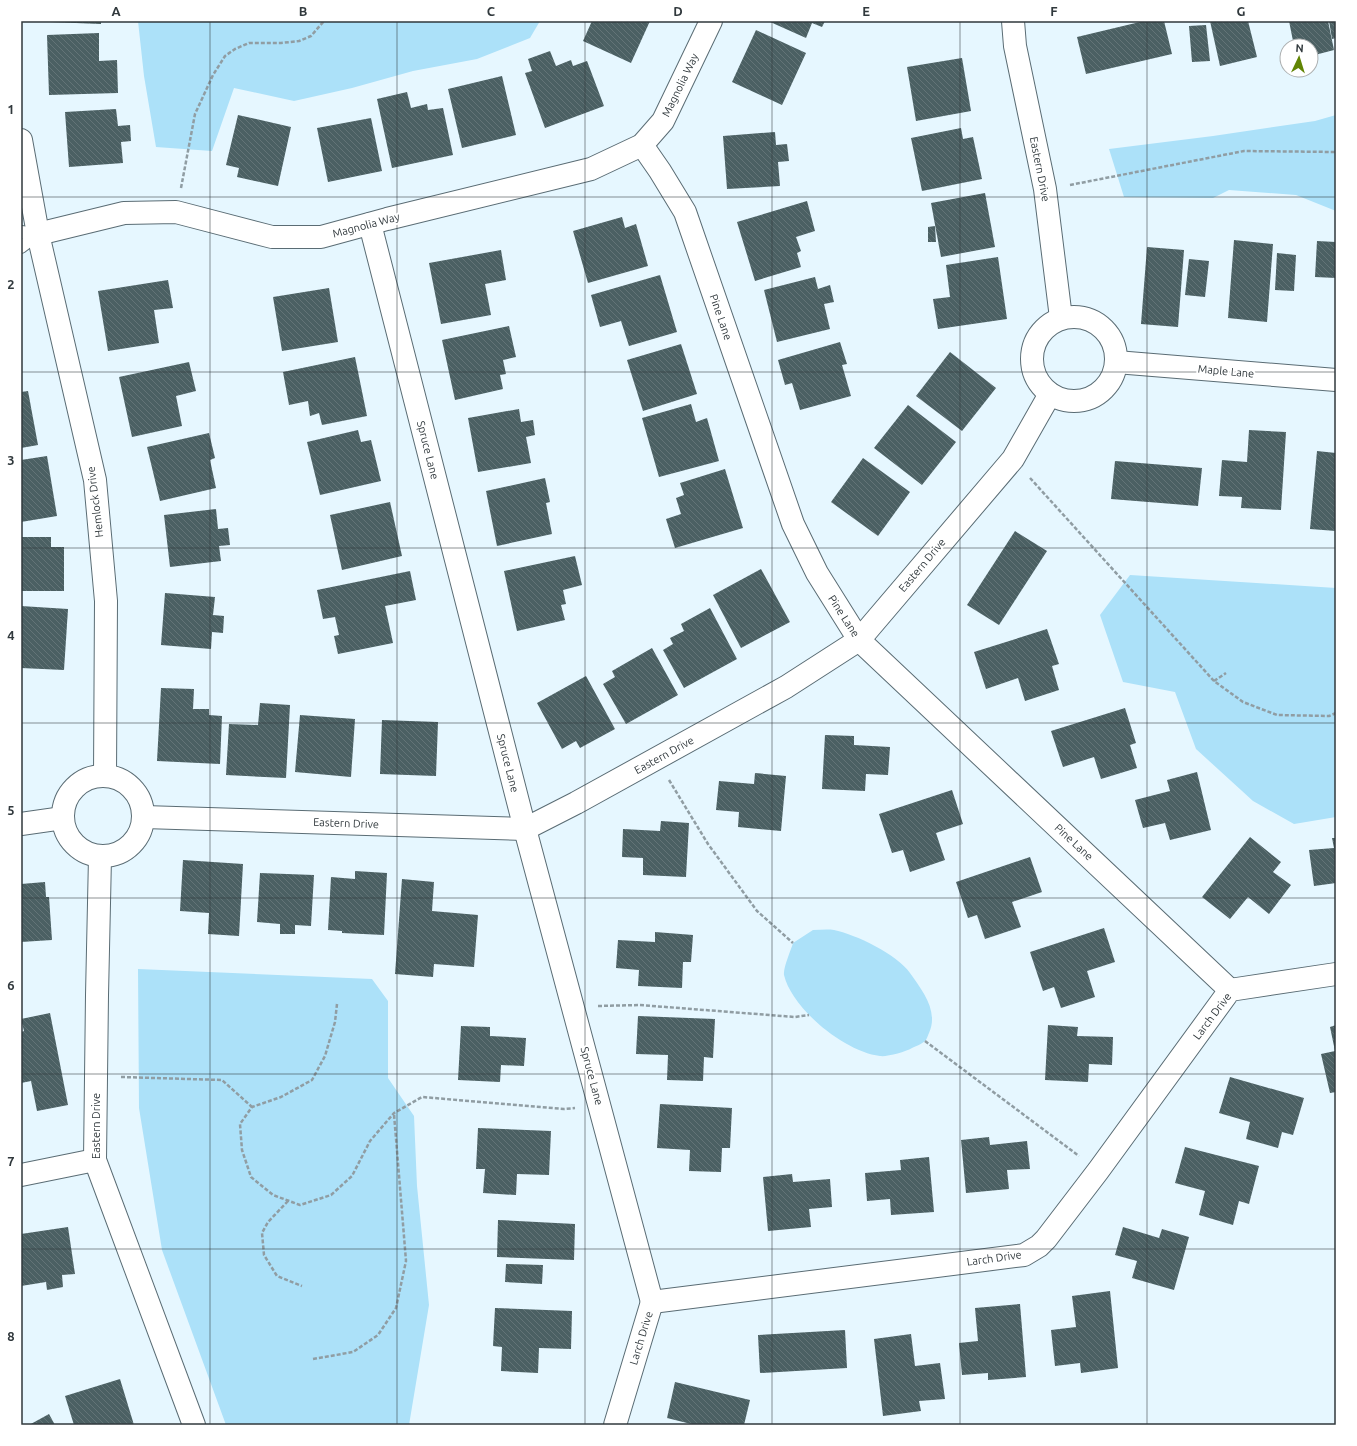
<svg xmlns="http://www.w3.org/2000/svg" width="1357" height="1446" font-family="Ubuntu,sans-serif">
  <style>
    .park { fill: #ace1f9 }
    .building { fill: url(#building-back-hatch) }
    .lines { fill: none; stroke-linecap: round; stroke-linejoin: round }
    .service-casing { stroke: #5a6c74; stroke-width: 14 }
    .minor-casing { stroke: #5a6c74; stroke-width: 24 }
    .path { stroke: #909da3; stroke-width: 2.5; stroke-dasharray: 4 2; stroke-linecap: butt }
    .service { stroke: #fff; stroke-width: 12 }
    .minor { stroke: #fff; stroke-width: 22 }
    .grid { fill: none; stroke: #31393d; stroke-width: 1; stroke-opacity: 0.55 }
    .labels { text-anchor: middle; stroke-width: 4; stroke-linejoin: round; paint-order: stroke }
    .street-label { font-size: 11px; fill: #31393d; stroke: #fff }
    .neatline { fill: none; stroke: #31393d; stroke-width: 1.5 }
    .grid-label { font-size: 13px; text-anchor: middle; font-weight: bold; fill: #31393d }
  </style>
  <defs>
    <pattern id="building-back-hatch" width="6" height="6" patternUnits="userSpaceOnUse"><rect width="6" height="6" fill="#4b6063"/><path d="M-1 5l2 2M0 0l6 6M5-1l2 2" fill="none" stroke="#637477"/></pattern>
  </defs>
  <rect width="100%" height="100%" fill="#e6f7ff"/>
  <g class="park">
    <polygon points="138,21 540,21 530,38 477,59 413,71 352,88 294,101 234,88 212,151 156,147 144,76"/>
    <polygon points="1336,115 1336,211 1296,195 1229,190 1213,198 1124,197 1109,149 1213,136 1315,121"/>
    <polygon points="1130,575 1336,588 1336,817 1294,824 1253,801 1196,749 1175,692 1123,682 1100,615"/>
    <path d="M 813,930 C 820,930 827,929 834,930 C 855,934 898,955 910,973 C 922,990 939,1011 929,1033 C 928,1035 927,1039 925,1041 C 922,1044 916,1046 912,1048 C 905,1052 887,1057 880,1056 C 845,1052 792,1009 784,975 C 783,968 791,950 793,943 Z"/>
    <polygon points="138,969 372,979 388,1001 388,1078 414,1116 417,1186 429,1305 409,1425 226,1425 162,1250 139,1108"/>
  </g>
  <g class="building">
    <polygon points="50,21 101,21 101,24 50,22"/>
    <polygon points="592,21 650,21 631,63 583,41"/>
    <polygon points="768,21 825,21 822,27 812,23 806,38"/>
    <polygon points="1144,21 1164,21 1172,54 1086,74 1077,37"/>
    <polygon points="1210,21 1248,21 1257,57 1220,66"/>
    <polygon points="1289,21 1328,21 1334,50 1311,56 1311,46 1294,46"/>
    <polygon points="1329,21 1336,21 1336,38 1332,39"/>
    <polygon points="1206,25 1210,61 1192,62 1189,26"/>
    <polygon points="756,30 806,53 782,105 732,82"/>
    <polygon points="99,33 99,61 117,60 118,93 49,95 47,35"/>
    <polygon points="550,51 556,66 571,60 573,66 587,61 604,106 545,128 525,73 532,71 528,59"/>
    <polygon points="962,58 971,111 916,121 907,67"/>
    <polygon points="502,76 516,135 462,148 448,89"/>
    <polygon points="407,92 411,108 427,104 428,110 443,108 453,155 392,168 377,99"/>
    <polygon points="116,109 118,126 130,125 131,141 121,142 123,163 69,167 65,112"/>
    <polygon points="238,115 291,127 278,186 237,177 239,168 226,165"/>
    <polygon points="371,118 382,171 328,182 317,128"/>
    <polygon points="961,128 963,139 973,137 982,179 922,191 911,138"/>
    <polygon points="775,132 776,145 787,144 789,161 778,162 780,186 727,189 723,136"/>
    <polygon points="985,193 995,247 941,257 931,203"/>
    <polygon points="807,201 815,231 796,237 801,251 797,253 801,267 755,281 737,222"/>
    <polygon points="622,217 625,228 636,224 648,266 588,283 573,231"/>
    <polygon points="935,226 936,242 928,242 928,227"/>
    <polygon points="1234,240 1273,244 1267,322 1228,318"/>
    <polygon points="1317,241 1336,242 1336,278 1315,277"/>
    <polygon points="1147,247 1184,250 1178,327 1141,324"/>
    <polygon points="501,250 506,280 485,284 491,315 441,324 429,263"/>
    <polygon points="1277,253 1296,255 1294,291 1275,290"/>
    <polygon points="998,257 1007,319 938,329 933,299 950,297 946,265"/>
    <polygon points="1189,259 1209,261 1205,297 1185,295"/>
    <polygon points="660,275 677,332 629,346 621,321 600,327 591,295"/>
    <polygon points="815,277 818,289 830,285 834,302 824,304 830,329 777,342 764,290"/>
    <polygon points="168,280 173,308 154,310 159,343 108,351 98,291"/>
    <polygon points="329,288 338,342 282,351 273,297"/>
    <polygon points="509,326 516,357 503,360 506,374 500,375 503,389 455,400 442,340"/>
    <polygon points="840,342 847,364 842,365 851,396 800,410 792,383 785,385 778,360"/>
    <polygon points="681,344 697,394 643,411 627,360"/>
    <polygon points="950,352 996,388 962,431 916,396"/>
    <polygon points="355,357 367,416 322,425 319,413 310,416 308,401 289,405 283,372"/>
    <polygon points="189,362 196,391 176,396 182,426 132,437 119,377"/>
    <polygon points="28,391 38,445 21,448 21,392"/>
    <polygon points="691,404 696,422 707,418 719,461 659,477 642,418"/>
    <polygon points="908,405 956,442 922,485 874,448"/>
    <polygon points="519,409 521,422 533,420 535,435 526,437 531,463 478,472 468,418"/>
    <polygon points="358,430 361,442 371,440 381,481 320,495 307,442"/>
    <polygon points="1249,430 1286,432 1281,510 1241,508 1242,497 1219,496 1222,460 1247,462"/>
    <polygon points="209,433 215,458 210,460 216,488 160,501 147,447"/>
    <polygon points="1317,451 1336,453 1336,531 1310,529"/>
    <polygon points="47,456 57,516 21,522 21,460"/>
    <polygon points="863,458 910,492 878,536 831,502"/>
    <polygon points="1115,461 1202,468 1198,506 1111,499"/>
    <polygon points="725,469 743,528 675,548 666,519 681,514 676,498 684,495 680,483"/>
    <polygon points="545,478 550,502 546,503 552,534 497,546 486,491"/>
    <polygon points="390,502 402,556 342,570 330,515"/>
    <polygon points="216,509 218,529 228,528 230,545 219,546 221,561 170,567 164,515"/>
    <polygon points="1015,531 1047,551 999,625 967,605"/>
    <polygon points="21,537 51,537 51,547 64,547 64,591 21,591"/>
    <polygon points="575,556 582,585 563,590 566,604 561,605 565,620 517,631 504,571"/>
    <polygon points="761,569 790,622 741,648 713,595"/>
    <polygon points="410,571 416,600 385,606 393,643 338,654 334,636 339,635 335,617 323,619 317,590"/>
    <polygon points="165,593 215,597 213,615 224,616 223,633 212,632 211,649 161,645"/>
    <polygon points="21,606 68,609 64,670 21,668"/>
    <polygon points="710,608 737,659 684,688 663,650 673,644 670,638 684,631 681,624"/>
    <polygon points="1047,629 1059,664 1052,666 1059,690 1025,701 1018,678 986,689 974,652"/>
    <polygon points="652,648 678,695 626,724 603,684 615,677 612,671"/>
    <polygon points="586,676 615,729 580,748 576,741 562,749 537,703"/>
    <polygon points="161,688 194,689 193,709 209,709 209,715 222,716 220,764 157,761"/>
    <polygon points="260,703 290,705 286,778 226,775 229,724 258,725"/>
    <polygon points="1125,708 1136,743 1130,745 1137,768 1101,779 1094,757 1063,767 1051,731"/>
    <polygon points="300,715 355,719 351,777 295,772"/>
    <polygon points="382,720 438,722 436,776 380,774"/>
    <polygon points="825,735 854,736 854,745 890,747 888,775 866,774 865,791 822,789"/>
    <polygon points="1197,772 1211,830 1170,840 1165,823 1143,828 1135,800 1170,791 1167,780"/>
    <polygon points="755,773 786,776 781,831 738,827 739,812 716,810 719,781 754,784"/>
    <polygon points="952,790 963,824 936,833 945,860 910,872 903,850 892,853 879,814"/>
    <polygon points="661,821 689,823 686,877 643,875 643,858 622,857 623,829 660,831"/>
    <polygon points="1250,837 1281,862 1273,872 1291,885 1269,914 1248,897 1230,919 1202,897"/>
    <polygon points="1332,838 1336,838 1336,883 1314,886 1309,850 1334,848"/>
    <polygon points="1030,857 1042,892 1012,902 1021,927 985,939 977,915 968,918 956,882"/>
    <polygon points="183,860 243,864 239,936 208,934 209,913 180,911"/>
    <polygon points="355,871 387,873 384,935 342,933 342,931 328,930 331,877 355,879"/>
    <polygon points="260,873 314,875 311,926 295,925 295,934 280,934 280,924 257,922"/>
    <polygon points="402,879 434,882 432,911 478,915 474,967 434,964 433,977 395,974"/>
    <polygon points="45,882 46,897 49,897 52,940 21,942 21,884"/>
    <polygon points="1104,928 1115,962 1087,971 1095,997 1061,1008 1054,987 1043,991 1030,952"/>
    <polygon points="655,932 693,935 691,962 683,962 682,988 638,986 639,970 616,968 618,940 655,942"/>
    <polygon points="50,1013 68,1105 37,1111 31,1081 21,1083 21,1032 24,1031 21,1019"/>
    <polygon points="638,1016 715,1019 713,1058 704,1057 703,1081 667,1080 668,1055 636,1054"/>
    <polygon points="1048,1025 1078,1027 1077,1036 1113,1037 1112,1065 1089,1064 1088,1082 1045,1080"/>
    <polygon points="1336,1025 1336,1092 1330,1093 1321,1054 1335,1051 1330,1027"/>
    <polygon points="461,1026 490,1027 490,1036 526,1038 524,1066 501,1065 500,1082 458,1080"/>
    <polygon points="1230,1077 1304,1098 1293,1135 1282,1132 1278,1148 1246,1139 1250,1122 1219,1113"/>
    <polygon points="660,1104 732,1108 730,1148 722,1148 721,1172 689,1171 690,1150 657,1148"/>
    <polygon points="478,1128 551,1131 549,1175 517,1174 516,1195 483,1193 485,1169 476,1169"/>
    <polygon points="989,1137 990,1145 1027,1141 1030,1169 1007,1170 1009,1189 966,1193 961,1140"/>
    <polygon points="1185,1147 1259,1166 1249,1204 1239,1201 1233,1225 1199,1215 1205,1191 1175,1183"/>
    <polygon points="929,1157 934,1212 891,1215 890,1199 867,1201 865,1173 901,1170 900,1160"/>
    <polygon points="792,1174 793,1182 830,1179 832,1207 809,1209 811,1227 768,1231 763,1177"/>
    <polygon points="498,1220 575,1224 574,1260 497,1257"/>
    <polygon points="68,1227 75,1274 62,1275 63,1287 47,1290 46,1282 21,1286 21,1234"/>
    <polygon points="1123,1227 1159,1238 1162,1229 1189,1237 1174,1290 1132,1278 1137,1261 1115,1255"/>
    <polygon points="506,1264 543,1265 542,1284 505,1282"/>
    <polygon points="1110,1291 1118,1368 1081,1373 1080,1363 1055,1366 1051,1330 1076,1327 1072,1296"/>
    <polygon points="1020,1304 1026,1377 988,1380 988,1373 962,1375 959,1343 978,1341 975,1308"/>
    <polygon points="495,1308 572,1311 571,1349 539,1348 538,1373 501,1371 502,1347 493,1346"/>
    <polygon points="845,1330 847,1368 760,1373 758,1335"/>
    <polygon points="911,1334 915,1366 940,1363 945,1399 919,1401 921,1411 883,1416 874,1339"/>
    <polygon points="120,1379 134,1425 74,1425 65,1396"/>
    <polygon points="675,1382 750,1400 744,1425 695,1425 667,1418"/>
    <polygon points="49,1414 55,1425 29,1425"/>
  </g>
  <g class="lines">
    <g class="service-casing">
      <g id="service">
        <polyline points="21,232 38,234"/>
        <polyline points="21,247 38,234"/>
      </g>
    </g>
    <g class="minor-casing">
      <g id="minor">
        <polyline points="1013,21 1015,46 1045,189 1061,318"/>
        <polyline points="21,140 38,234 124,213 176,212 272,237 321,237 387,219 591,169 642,145 663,121 711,21"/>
        <polyline points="642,145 660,171 685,212 793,524 817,573 859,640 1230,990"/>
        <polyline points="370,224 525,829 652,1302"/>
        <polyline points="38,234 95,480 106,601 105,775"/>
        <circle cx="1074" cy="359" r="42"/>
        <polyline points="1116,362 1336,380"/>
        <circle cx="103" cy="816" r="40"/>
        <polyline points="144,817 525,829 576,803 786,687 859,640 1013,459 1050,394"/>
        <polyline points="21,824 63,818"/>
        <polyline points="100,857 97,995 95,1160 194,1425"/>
        <polyline points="21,1175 95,1160"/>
        <polyline points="652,1302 1024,1255 1039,1246 1046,1239 1098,1171 1230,990 1336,974"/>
        <polyline points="615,1425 652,1302"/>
      </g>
    </g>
    <g class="path">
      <polyline points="1070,185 1244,151 1336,152"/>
      <polyline points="181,188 195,114 213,75 225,56 235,49 249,43 281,43 299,41 311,36 324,21"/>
      <polyline points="1030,478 1214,681 1243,702 1277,715 1329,716 1336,713"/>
      <polyline points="1214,681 1226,673"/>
      <polyline points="669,780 708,844 757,911 793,943"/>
      <polyline points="337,1004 335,1022 325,1056 312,1080 281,1097 252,1107 240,1124 242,1150 251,1177 273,1195 300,1205 331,1195 352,1176 370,1141 394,1113 422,1097 564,1109 575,1108"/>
      <polyline points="598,1006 640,1005 795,1017 809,1015"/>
      <polyline points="925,1041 1079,1156"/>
      <polyline points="121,1077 222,1080 252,1107"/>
      <polyline points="288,1201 268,1222 262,1233 264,1255 277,1276 302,1286"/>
      <polyline points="313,1359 353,1352 378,1335 396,1308 406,1261 394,1114"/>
    </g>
    <use href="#service" class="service"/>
    <use href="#minor" class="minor"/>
  </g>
  <path class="grid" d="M 210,21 L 210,1425M 397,21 L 397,1425M 585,21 L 585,1425M 772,21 L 772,1425M 960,21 L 960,1425M 1147,21 L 1147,1425M 21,197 L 1336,197M 21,372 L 1336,372M 21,548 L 1336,548M 21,723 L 1336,723M 21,898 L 1336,898M 21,1074 L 1336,1074M 21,1249 L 1336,1249"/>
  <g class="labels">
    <g class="street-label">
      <text transform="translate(680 85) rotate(-64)" y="4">Magnolia Way</text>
      <text transform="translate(1040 169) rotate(79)" y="4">Eastern Drive</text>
      <text transform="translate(366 225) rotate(-15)" y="4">Magnolia Way</text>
      <text transform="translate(721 317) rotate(71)" y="4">Pine Lane</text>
      <text transform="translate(1226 371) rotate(5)" y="4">Maple Lane</text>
      <text transform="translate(428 450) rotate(76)" y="4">Spruce Lane</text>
      <text transform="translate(95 502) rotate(-97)" y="4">Hemlock Drive</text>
      <text transform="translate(922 565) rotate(-50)" y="4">Eastern Drive</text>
      <text transform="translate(844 616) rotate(57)" y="4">Pine Lane</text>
      <text transform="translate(664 755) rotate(-29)" y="4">Eastern Drive</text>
      <text transform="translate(508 763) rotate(76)" y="4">Spruce Lane</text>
      <text transform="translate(346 823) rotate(2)" y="4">Eastern Drive</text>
      <text transform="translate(1074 842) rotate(43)" y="4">Pine Lane</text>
      <text transform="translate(1212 1016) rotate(-53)" y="4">Larch Drive</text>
      <text transform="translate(592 1076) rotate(75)" y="4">Spruce Lane</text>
      <text transform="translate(96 1126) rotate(-90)" y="4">Eastern Drive</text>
      <text transform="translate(994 1258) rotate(-8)" y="4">Larch Drive</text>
      <text transform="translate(641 1338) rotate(-73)" y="4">Larch Drive</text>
    </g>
  </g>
  <rect width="1357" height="1446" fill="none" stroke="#ffffff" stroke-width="44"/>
  <g transform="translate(1299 58) rotate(4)"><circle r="19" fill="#ffffff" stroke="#adb0b1"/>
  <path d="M0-3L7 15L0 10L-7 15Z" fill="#618504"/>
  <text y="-6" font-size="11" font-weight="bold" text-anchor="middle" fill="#31393d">N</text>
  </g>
  <rect x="22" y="22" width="1313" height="1402" class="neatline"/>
  <g class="grid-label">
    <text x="116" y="16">A</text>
    <text x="303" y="16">B</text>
    <text x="491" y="16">C</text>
    <text x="678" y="16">D</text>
    <text x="866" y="16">E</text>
    <text x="1054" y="16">F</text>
    <text x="1241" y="16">G</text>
    <text x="11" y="114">1</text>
    <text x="11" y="289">2</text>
    <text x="11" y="465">3</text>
    <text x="11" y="640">4</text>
    <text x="11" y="815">5</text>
    <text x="11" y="990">6</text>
    <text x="11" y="1166">7</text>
    <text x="11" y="1341">8</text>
  </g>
</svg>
